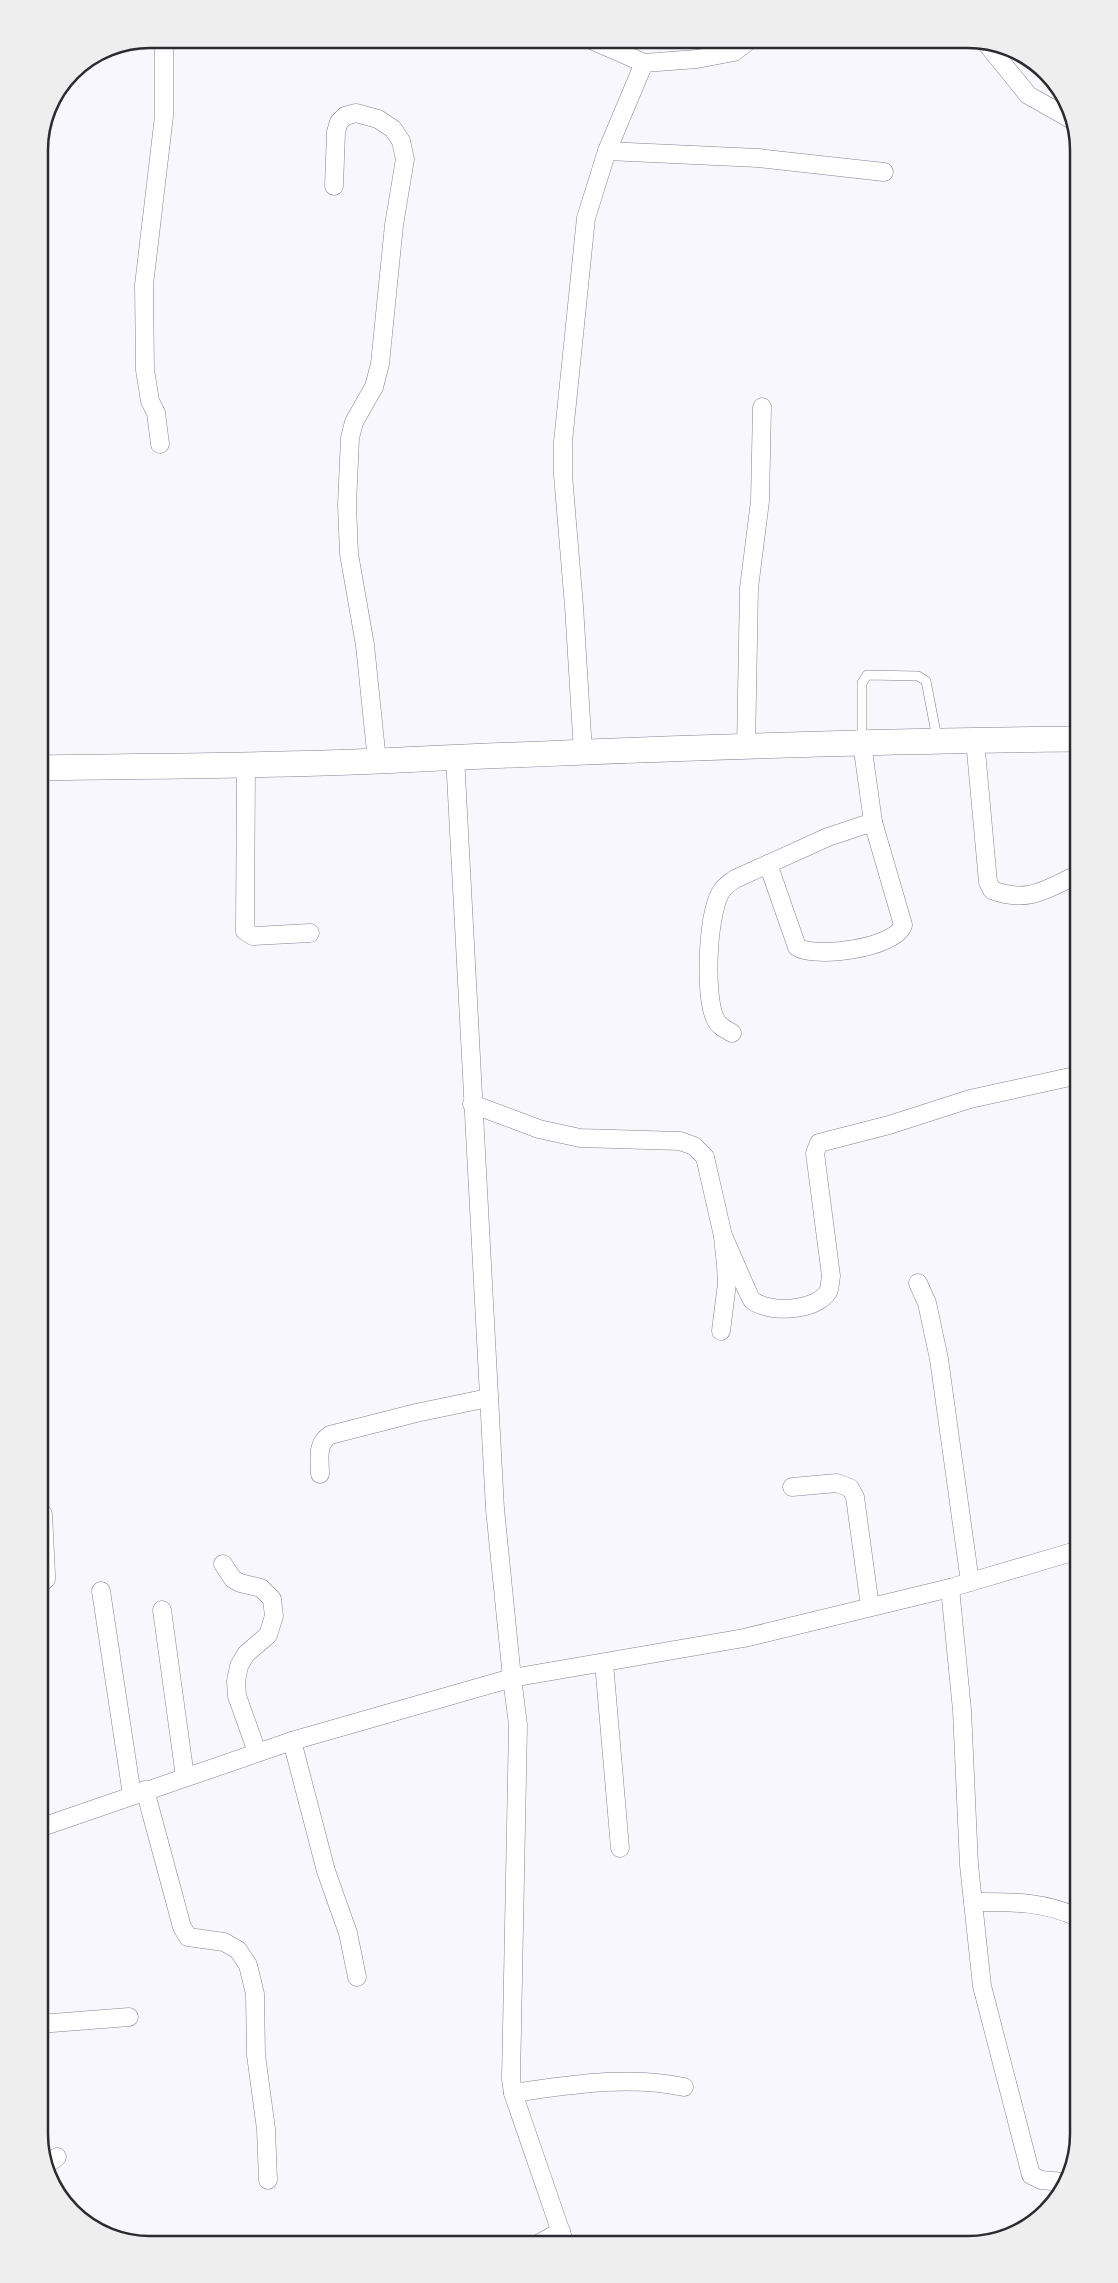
<svg xmlns="http://www.w3.org/2000/svg" width="1118" height="2283" font-family="'Work Sans',sans-serif">
  <style>
    .lines { fill: none; stroke-linecap: round; stroke-linejoin: round }
    .service-casing { stroke: #848290; stroke-width: 10 }
    .minor-casing { stroke: #848290; stroke-width: 19 }
    .secondary-casing { stroke: #848290; stroke-width: 26 }
    .service { stroke: #fff; stroke-width: 9 }
    .minor { stroke: #fff; stroke-width: 18 }
    .secondary { stroke: #fff; stroke-width: 25 }
    .rim { fill: none; stroke: #2c2b31; stroke-width: 2.5 }
  </style>
  <rect width="100%" height="100%" fill="#f8f7fd"/>
  <g class="lines">
    <g class="service-casing">
      <polyline id="service" points="862,741 862,683 867,675 918,676 926,681 937,738"/>
    </g>
    <g class="minor-casing">
      <g id="minor">
        <polyline points="589,39 644,63"/>
        <polyline points="986,43 1028,95 1074,121"/>
        <polyline points="607,151 758,158 884,172"/>
        <polyline points="334,186 336,132 339,122 345,116 356,113 378,119 393,129 401,141 405,159 394,225 380,364 374,387 354,422 350,438 347,505 349,554 365,645 377,761"/>
        <polyline points="160,444 156,413 150,401 145,370 144,285 164,116 164,39"/>
        <path d="M 975,740 L 988,882 L 992,890 C 1029,904 1046,889 1079,874"/>
        <polyline points="746,747 749,588 760,501 762,407"/>
        <polyline points="583,752 574,606 563,475 563,442 586,218 607,151 644,63 697,59 734,52 751,39"/>
        <polyline points="455,756 495,1509 512,1678 744,1638 950,1588 1079,1550"/>
        <polyline points="246,764 245,931 253,936 310,933"/>
        <path d="M 768,864 L 797,947 C 815,959 896,948 903,925 L 873,822"/>
        <path d="M 732,1033 C 725,1029 718,1026 715,1018 C 704,996 707,908 723,889 C 726,885 731,882 735,879 L 828,837 L 873,822 L 862,743"/>
        <polyline points="472,1104 539,1129 580,1138 680,1141 694,1146 705,1157 723,1236 726,1266 727,1283 721,1331"/>
        <path d="M 723,1236 C 728,1246 749,1297 752,1300 C 769,1314 816,1311 828,1292 C 830,1288 830,1281 831,1276 L 815,1153 L 819,1143 L 889,1125 L 970,1099 L 1079,1075"/>
        <polyline points="918,1283 927,1303 939,1359 970,1582"/>
        <path d="M 320,1474 C 320,1458 316,1444 330,1435 L 416,1413 L 488,1398"/>
        <polyline points="792,1487 837,1483 850,1488 855,1497 870,1607"/>
        <polyline points="223,1564 233,1579 240,1583 261,1588 272,1599 274,1616 268,1635 246,1654 239,1666 236,1681 237,1696 257,1752"/>
        <polyline points="39,1585 46,1579 46,1575 43,1514"/>
        <polyline points="950,1588 962,1710 969,1865 982,1986 1031,2175 1041,2180 1064,2182"/>
        <polyline points="101,1591 132,1795"/>
        <polyline points="162,1610 185,1777"/>
        <polyline points="604,1663 620,1848"/>
        <polyline points="292,1741 326,1871 348,1933 357,1977"/>
        <polyline points="145,1790 182,1927 188,1937 224,1942 238,1950 248,1965 255,1994 256,2055 266,2129 268,2180"/>
        <polyline points="39,1828 292,1741 512,1678 518,1725 511,2079 513,2093 565,2244"/>
        <path d="M 973,1902 C 1011,1902 1044,1901 1079,1918"/>
        <polyline points="39,2024 129,2017"/>
        <path d="M 513,2093 C 570,2085 627,2075 684,2087"/>
        <polyline points="45,2166 57,2157"/>
        <polyline points="538,2244 561,2231"/>
      </g>
    </g>
    <g class="secondary-casing">
      <path id="secondary" d="M 39,768 C 152,766 266,766 379,761 C 612,750 846,741 1079,739"/>
    </g>
    <use href="#service" class="service"/>
    <use href="#minor" class="minor"/>
    <use href="#secondary" class="secondary"/>
  </g>
  <path d="M0 0H1118V2283H0ZM150 48H968A102 102 0 0 1 1070 150V2134A102 102 0 0 1 968 2236H150A102 102 0 0 1 48 2134V150A102 102 0 0 1 150 48Z" fill="#eeeeef" fill-rule="evenodd"/>
  <path class="rim" d="M150 48H968A102 102 0 0 1 1070 150V2134A102 102 0 0 1 968 2236H150A102 102 0 0 1 48 2134V150A102 102 0 0 1 150 48Z"/>
</svg>
